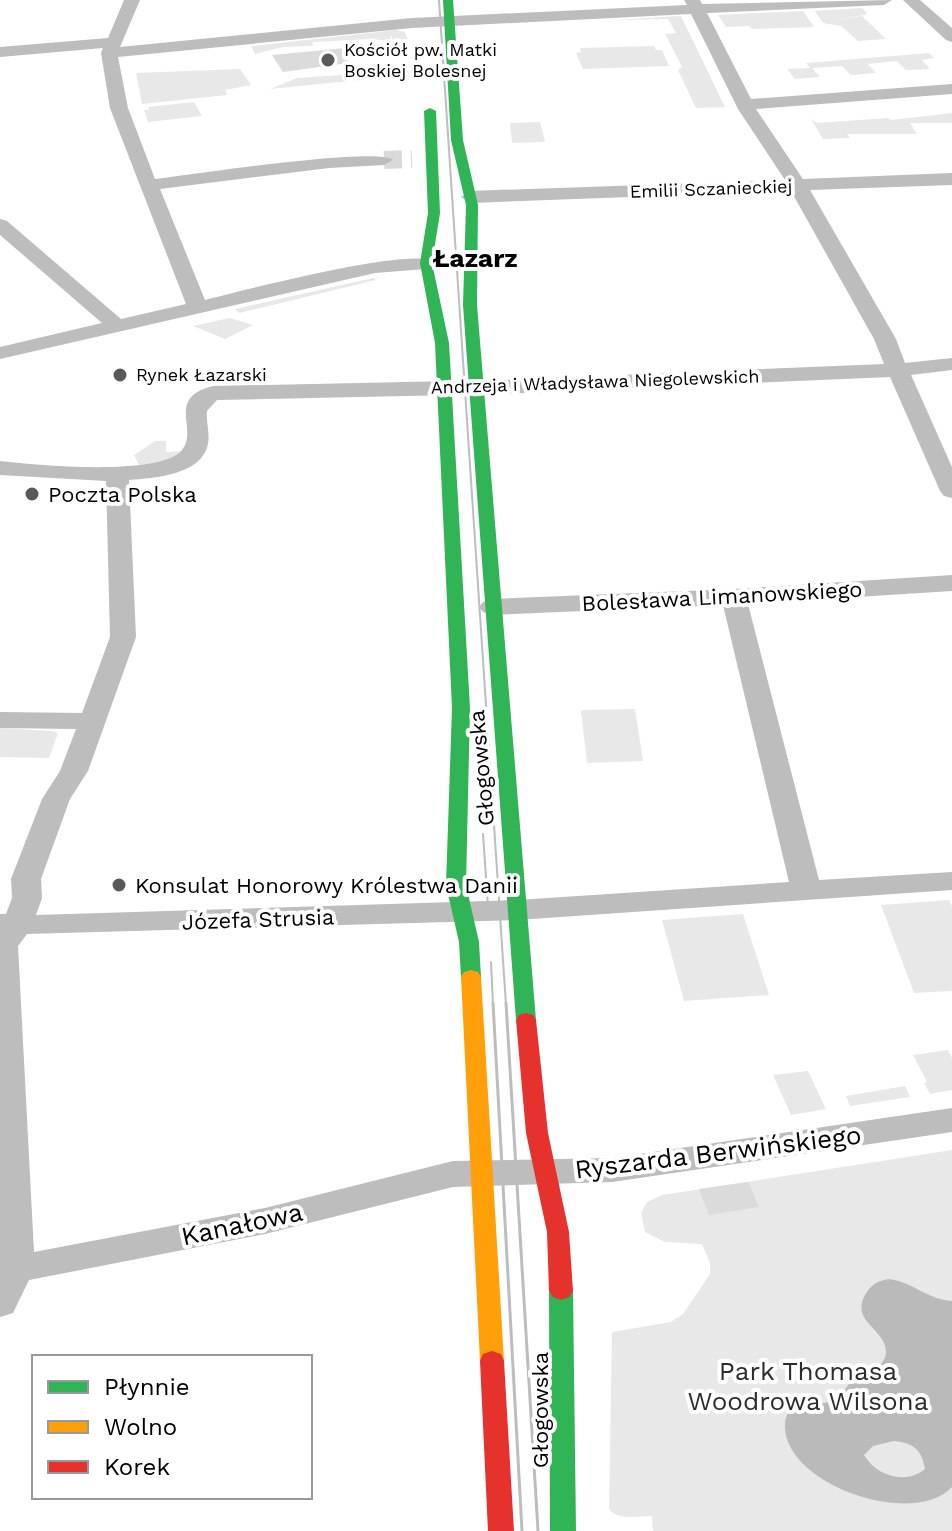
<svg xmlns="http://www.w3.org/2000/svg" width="952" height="1531" font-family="'Work Sans',sans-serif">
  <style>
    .green { fill: #e8e8e8 }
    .water { fill: #bababa; fill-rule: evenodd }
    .building { fill: #dbdbdb }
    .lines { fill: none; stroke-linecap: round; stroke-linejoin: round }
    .street-tunnel { stroke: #d9d9d9; stroke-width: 18; stroke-dasharray: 18 9; stroke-linecap: butt }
    .street { fill: #bdbdbd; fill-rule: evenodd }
    .fast { fill: #30b455; fill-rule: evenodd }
    .slow { fill: #ff9f0a; fill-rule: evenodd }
    .jam { fill: #e5322d; fill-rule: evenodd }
    .tram-far1 { stroke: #bdbdbd; stroke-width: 2 }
    .tram { stroke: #bdbdbd; stroke-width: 3 }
    .poi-dot { fill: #595959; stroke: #fff; stroke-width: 3 }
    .labels { text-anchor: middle; stroke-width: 8; stroke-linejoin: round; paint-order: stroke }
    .far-poi-label { font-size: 18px; fill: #000; stroke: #fff; text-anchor: start }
    .far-street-label { font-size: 18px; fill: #000; stroke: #fff }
    .poi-label { font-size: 22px; fill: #000; stroke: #fff; text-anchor: start }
    .street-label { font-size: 22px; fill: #000; stroke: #fff }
    .far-district-label { font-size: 26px; font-weight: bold; fill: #000; stroke: #fff }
    .near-street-label { font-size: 26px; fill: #000; stroke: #fff }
    .near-park-label { font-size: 26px; fill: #2c2c2c; stroke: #fff }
  </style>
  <rect width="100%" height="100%" fill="#fff"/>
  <g class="green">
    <polygon points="862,8 867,13 865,15 828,21 862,16 886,39 858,41 841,26 823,23 815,11"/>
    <polygon points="803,11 814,27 752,29 749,26 726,27 718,15"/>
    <polygon points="681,16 725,107 696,108 678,70 682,67 665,34 676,33 668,19 610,20"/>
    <polygon points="396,30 405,32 408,41 393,41 391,34 390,41 372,39 312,42 313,46 283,47 255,54 251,46"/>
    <polygon points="654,46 656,50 662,50 669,66 583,69 576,53 581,52 580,48"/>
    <polygon points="929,53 934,58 922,60 930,69 906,70 897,61 868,64 876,73 851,75 842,66 812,68 820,77 795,79 787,69 810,68 806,63"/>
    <polygon points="135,68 136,73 240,69 251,85 225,90 227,95 142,104"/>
    <polygon points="409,71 409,75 270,89 297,78 384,72 392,75"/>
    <polygon points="194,102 202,116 148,122 144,110 149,110 148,107"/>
    <polygon points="952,113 952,123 910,123 917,134 847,134 850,138 823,139 811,119 817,123 888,118 891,120"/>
    <polygon points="540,122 545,142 512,143 510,123"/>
    <polygon points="373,278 376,280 239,313 235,309"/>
    <polygon points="230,318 253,325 225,339 193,326"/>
    <polygon points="155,441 166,441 166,452 186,451 185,455 140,467 134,455"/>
    <polygon points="635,709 643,761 587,763 581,710"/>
    <polygon points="0,728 51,731 58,733 49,758 0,757"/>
    <polygon points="949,900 952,906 952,991 914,993 881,905"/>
    <polygon points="743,914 769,995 684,1001 662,920"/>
    <polygon points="948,1050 952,1058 952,1090 930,1094 924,1083 927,1082 913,1055"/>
    <polygon points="808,1071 826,1109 791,1115 773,1075"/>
    <polygon points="905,1086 910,1097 850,1106 846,1096"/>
    <path d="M 952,1150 L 952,1531 L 653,1531 L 652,1516 C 637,1516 619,1521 609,1509 L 612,1332 L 671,1322 L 683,1314 L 710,1274 L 710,1263 L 702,1244 L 665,1242 L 645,1232 L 641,1213 L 647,1202 L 662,1195 Z"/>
  </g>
  <path class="water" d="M 889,1279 C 913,1282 926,1299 952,1301 L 952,1487 C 913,1529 782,1484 785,1424 C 786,1398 819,1408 835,1400 C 843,1396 844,1389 850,1383 C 861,1373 884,1371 886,1353 C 887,1329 850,1322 865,1295 C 871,1284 878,1281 889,1279 ZM 894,1441 C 914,1443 922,1450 925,1469 C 906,1485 876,1476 864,1455 L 873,1446 Z"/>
  <g class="building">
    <polygon points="346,48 348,63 283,72 272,55"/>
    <polygon points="748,1182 759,1207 709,1215 699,1189"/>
  </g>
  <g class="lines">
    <polyline class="street-tunnel" points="384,160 412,159"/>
    <g class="street">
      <path d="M 124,0 L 140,0 L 120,47 L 412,18 L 687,5 L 684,0 L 700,0 L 702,4 L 892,0 L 884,5 L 707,13 L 751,99 L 952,84 L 952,94 L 756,109 L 803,179 L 952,173 L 952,185 L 810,190 L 896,339 L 905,363 L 952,358 L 952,370 L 911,375 L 952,467 L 952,498 L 944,496 L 940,491 L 890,377 L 500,394 L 217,400 L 207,411 C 206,422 210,434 208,444 C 202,475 154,478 129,480 L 136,637 L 88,771 L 70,799 L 41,879 L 42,898 L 36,915 L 517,900 L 789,882 L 723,605 L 492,615 L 483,612 L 479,607 L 483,602 L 492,599 L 734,589 L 952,575 L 952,591 L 748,604 L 819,880 L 952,872 L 952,890 L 517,920 L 27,934 L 18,946 L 34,1252 L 265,1208 L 453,1161 L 612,1158 L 952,1108 L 952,1132 L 612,1182 L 453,1187 L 265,1234 L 29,1280 L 13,1313 L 0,1317 L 0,914 L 6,914 L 12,898 L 11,879 L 42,799 L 60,771 L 76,729 L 0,728 L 0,712 L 82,713 L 110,637 L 106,481 L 0,475 L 0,461 C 33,465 161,477 182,450 C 199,429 165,398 213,386 L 500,380 L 884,364 L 874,339 L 791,191 L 470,203 L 461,197 L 470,191 L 785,180 L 738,109 L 691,14 L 412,28 L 118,57 L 128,108 L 155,179 C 188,175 379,146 393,160 L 384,165 L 329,168 L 160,189 L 205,300 C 238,292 419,244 436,263 L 426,269 L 375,273 L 0,359 L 0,347 L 102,323 L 0,235 L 0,219 L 7,221 L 121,319 L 186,304 L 110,108 L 101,53 L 103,48 L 0,57 L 0,47 L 108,38 Z"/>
      <polygon points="903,0 920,0 952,28 952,42 946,40"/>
    </g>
    <g class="fast">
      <polygon points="443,0 453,0 463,140 478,205 477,305 536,1020 533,1025 519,1025 516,1020 463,305 466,205 451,140"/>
      <polygon points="430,108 436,111 440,213 432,263 449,343 470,708 466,885 479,942 481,977 478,982 464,982 461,977 459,942 446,885 452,708 435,343 420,263 428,213 424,111"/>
      <polygon points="561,1282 569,1285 573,1291 576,1531 550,1531 549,1291 553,1285"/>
    </g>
    <polygon class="slow" points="471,970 478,972 481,977 504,1361 501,1368 492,1371 483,1368 480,1361 461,977 464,972"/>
    <g class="jam">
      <polygon points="526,1013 533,1015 536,1020 548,1133 569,1232 573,1291 569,1297 561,1300 553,1297 549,1291 547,1232 526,1133 516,1020 519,1015"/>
      <polygon points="492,1351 501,1354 504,1361 514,1531 488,1531 480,1361 483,1354"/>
    </g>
    <g class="tram-far1">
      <polyline points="439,0 506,1005"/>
      <polyline points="483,834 488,906"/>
      <polyline points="491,962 493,1005"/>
    </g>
    <g class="tram">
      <polyline points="493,1003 522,1531"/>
      <polyline points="506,1003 538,1531"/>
    </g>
  </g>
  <g class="poi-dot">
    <circle cx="328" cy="60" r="8"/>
    <circle cx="120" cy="375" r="8"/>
    <circle cx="32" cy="494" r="8"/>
    <circle cx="119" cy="885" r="8"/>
  </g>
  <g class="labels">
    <g class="far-poi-label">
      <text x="344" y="56">Kościół pw. Matki<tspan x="344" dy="21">Boskiej Bolesnej</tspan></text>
      <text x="136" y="381">Rynek Łazarski</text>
    </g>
    <g class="far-street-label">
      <text transform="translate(711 189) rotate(-2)" y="6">Emilii Sczanieckiej</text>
      <text transform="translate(595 382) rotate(-2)" y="6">Andrzeja i Władysława Niegolewskich</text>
    </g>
    <g class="poi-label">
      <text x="48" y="502">Poczta Polska</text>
      <text x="135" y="893">Konsulat Honorowy Królestwa Danii</text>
    </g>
    <g class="street-label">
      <text transform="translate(722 596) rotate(-3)" y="8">Bolesława Limanowskiego</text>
      <text transform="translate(481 768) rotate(-95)" y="8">Głogowska</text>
      <text transform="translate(258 919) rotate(-2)" y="8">Józefa Strusia</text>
      <text transform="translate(540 1410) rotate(-90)" y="8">Głogowska</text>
    </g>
    <g class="far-district-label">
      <text x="475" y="267">Łazarz</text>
    </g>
    <g class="near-street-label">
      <text transform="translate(718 1152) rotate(-7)" y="9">Ryszarda Berwińskiego</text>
      <text transform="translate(242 1224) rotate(-12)" y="9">Kanałowa</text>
    </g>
    <g class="near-park-label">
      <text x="808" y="1380">Park Thomasa<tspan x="808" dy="30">Woodrowa Wilsona</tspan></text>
    </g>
  </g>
  <rect x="32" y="1355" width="280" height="144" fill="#ffffff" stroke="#999999" stroke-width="2"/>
  <rect x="48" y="1381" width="40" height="12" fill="#30b455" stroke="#999999" stroke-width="2"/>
  <text x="104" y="1395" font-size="24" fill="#000000">Płynnie</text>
  <rect x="48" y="1421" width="40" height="12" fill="#ff9f0a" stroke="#999999" stroke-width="2"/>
  <text x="104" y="1435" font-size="24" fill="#000000">Wolno</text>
  <rect x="48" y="1461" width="40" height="12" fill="#e5322d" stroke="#999999" stroke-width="2"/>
  <text x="104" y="1475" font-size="24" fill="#000000">Korek</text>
</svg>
